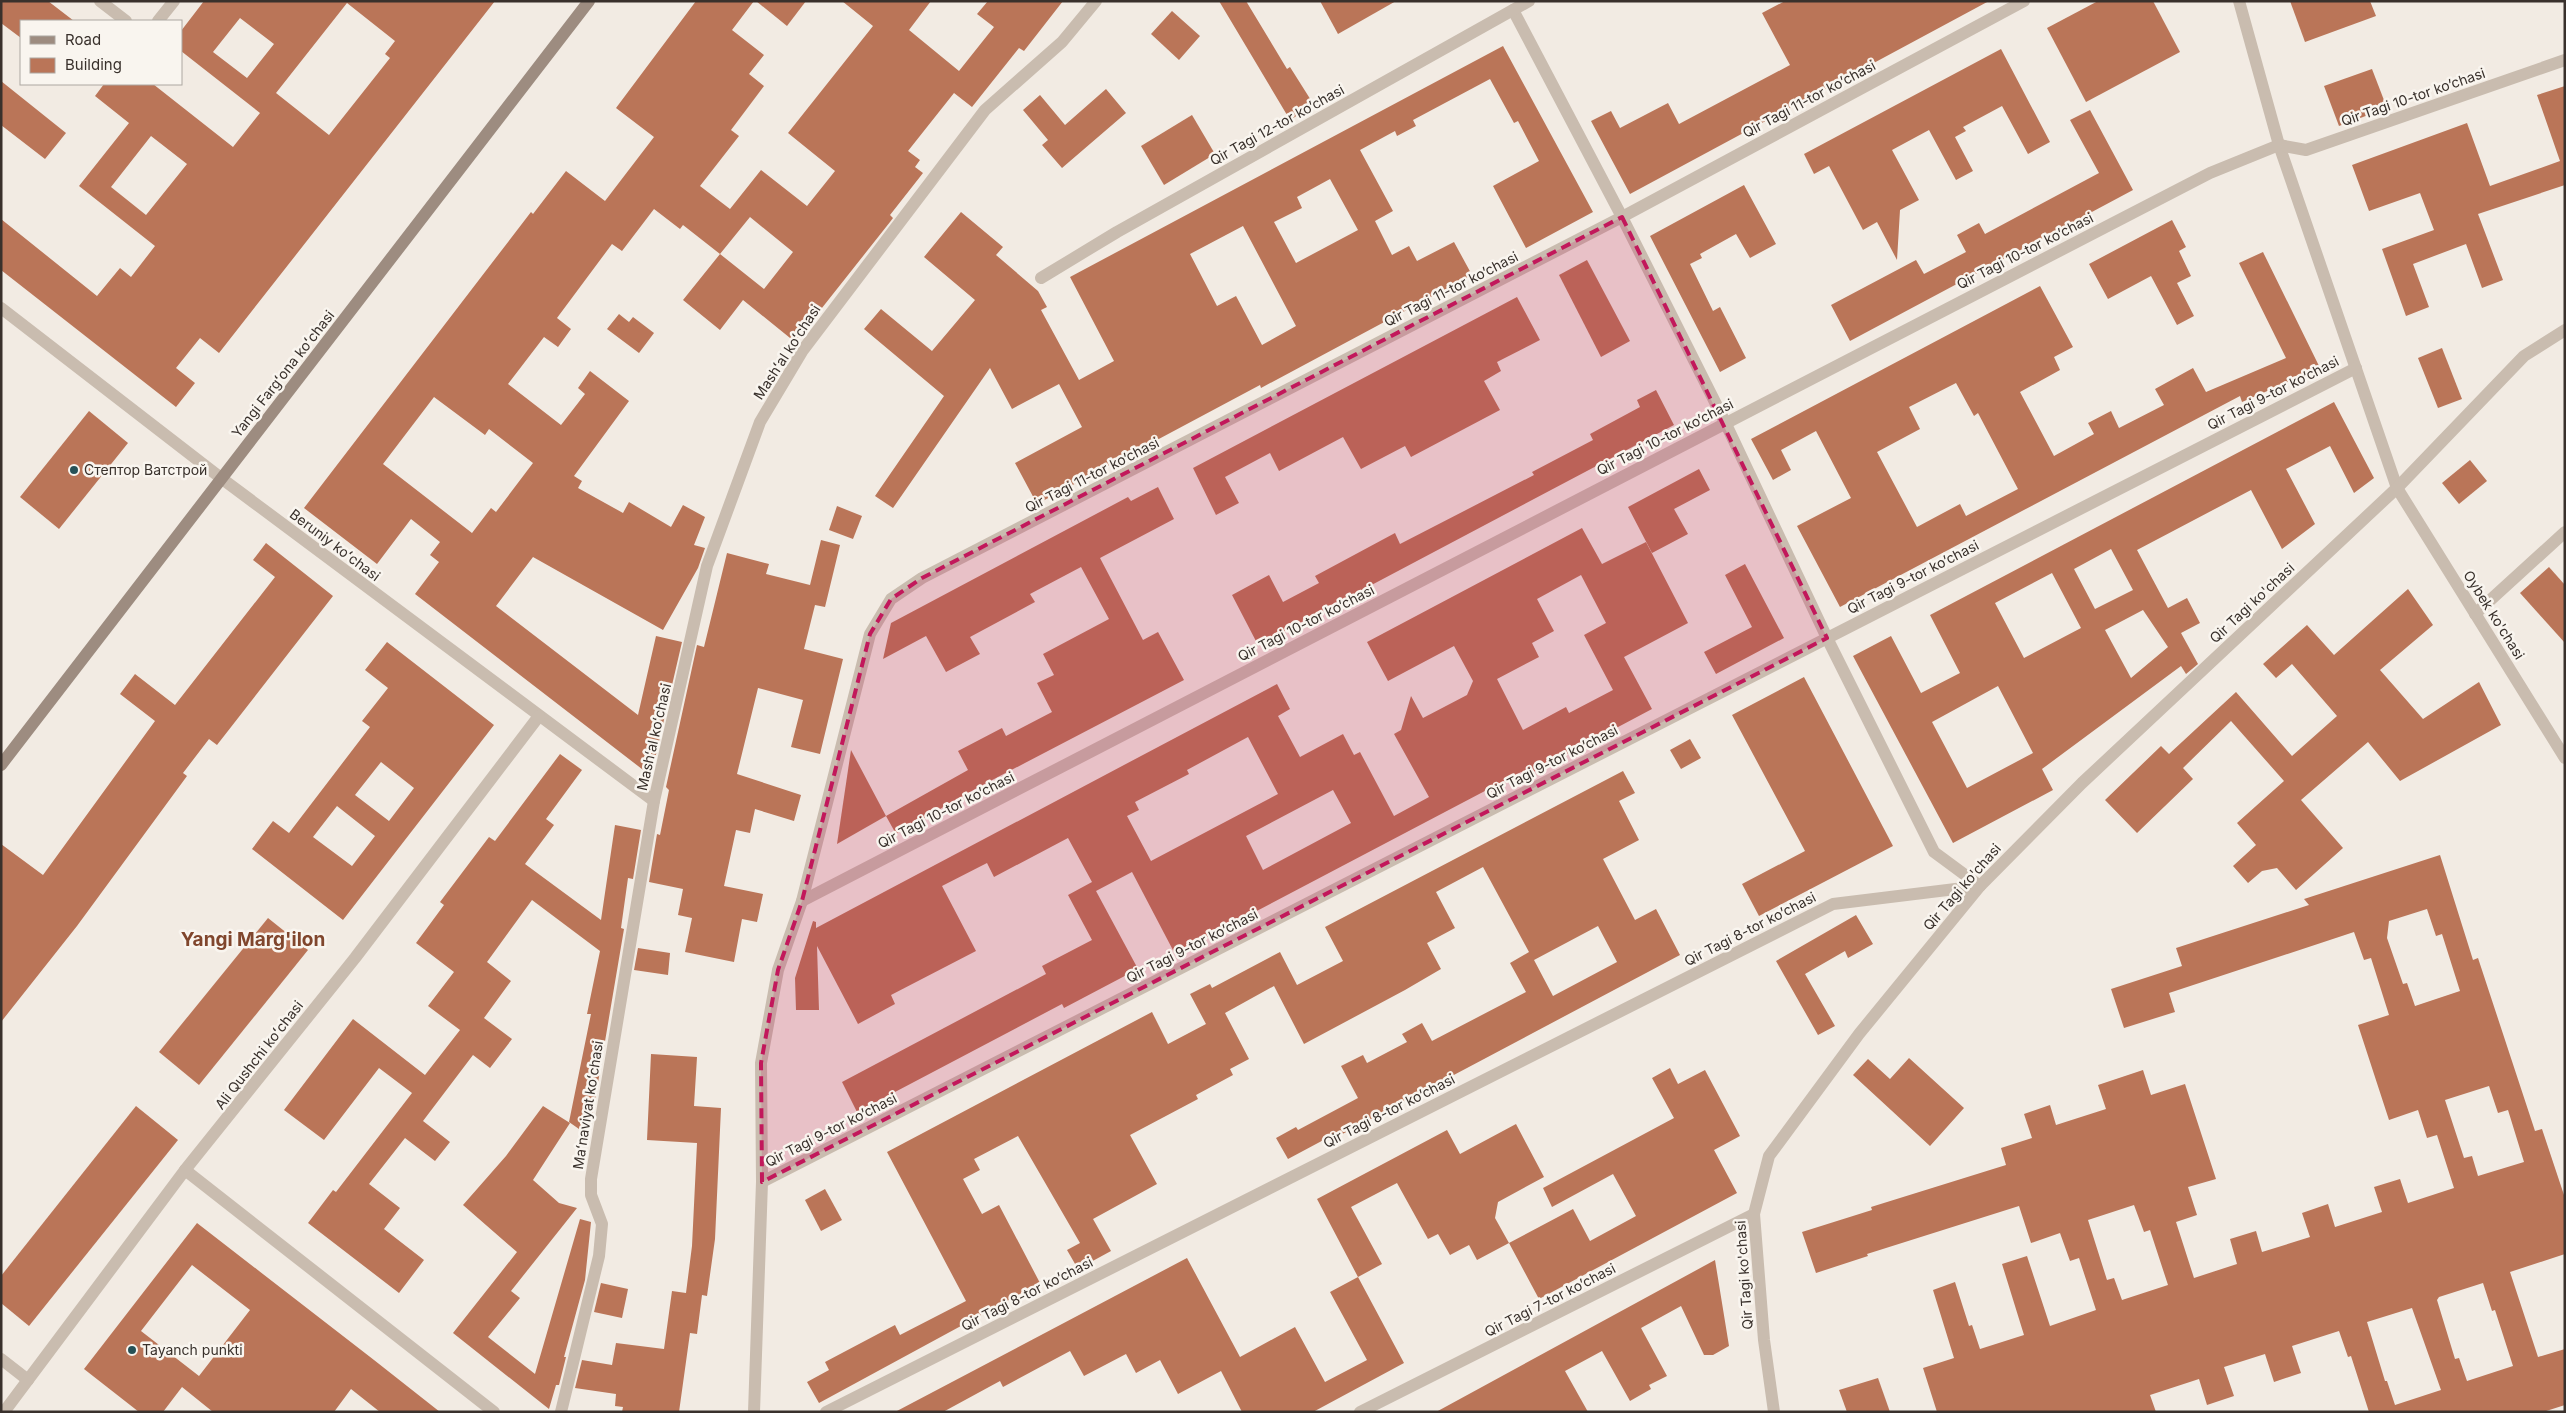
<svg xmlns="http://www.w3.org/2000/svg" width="2566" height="1413" font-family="Inter,sans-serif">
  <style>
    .building { fill: #ba7558; fill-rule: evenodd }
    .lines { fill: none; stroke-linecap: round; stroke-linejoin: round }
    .lane { stroke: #c9bcaf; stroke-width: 12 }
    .street { stroke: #c9bcaf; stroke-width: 12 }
    .secondary { stroke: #9d8c80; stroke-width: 12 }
    .marked { fill: #c2185b; fill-opacity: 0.2; stroke: #c2185b; stroke-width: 4; stroke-dasharray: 10 6; stroke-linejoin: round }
    .poi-dot { fill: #265157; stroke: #f9f5ef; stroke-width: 2 }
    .labels { text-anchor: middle; stroke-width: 5; stroke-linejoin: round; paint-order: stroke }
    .street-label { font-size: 14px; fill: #39312c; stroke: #f9f5ef }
    .poi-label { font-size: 14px; fill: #39312c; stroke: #f9f5ef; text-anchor: start }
    .district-label { font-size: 19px; font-weight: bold; fill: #80462d; stroke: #f9f5ef }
  </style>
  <rect width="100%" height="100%" fill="#f2ebe3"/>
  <g class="building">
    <polygon points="1,1 48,1 74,21 21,21 21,38 1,23"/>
    <path d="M 204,1 L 495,1 L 219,353 L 200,338 L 176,368 L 195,383 L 176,407 L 1,270 L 1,219 L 97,296 L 120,268 L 131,277 L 155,246 L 79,186 L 129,123 L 95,96 L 104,84 L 153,84 L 233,147 L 260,113 L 181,51 L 181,31 ZM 347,3 L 395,41 L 385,54 L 390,58 L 329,135 L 276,93 ZM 240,18 L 274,44 L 247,78 L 213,52 ZM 151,136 L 187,164 L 146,215 L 111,187 Z"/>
    <path d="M 696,1 L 754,1 L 732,30 L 764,55 L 749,74 L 764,86 L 731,130 L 739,136 L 700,186 L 730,209 L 761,170 L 807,206 L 835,171 L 788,133 L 873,26 L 842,1 L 931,1 L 909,30 L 959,71 L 994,27 L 977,14 L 988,1 L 1063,1 L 1024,51 L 1019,48 L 972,107 L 954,93 L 908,151 L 920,160 L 915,167 L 923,173 L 890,215 L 893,218 L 890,222 L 795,342 L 743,300 L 720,330 L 683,300 L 720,254 L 683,225 L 680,229 L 654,209 L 622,251 L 612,244 L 557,318 L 571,329 L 558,347 L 544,337 L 508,384 L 561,425 L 585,394 L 578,388 L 590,371 L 629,401 L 574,476 L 582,481 L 578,488 L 623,513 L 629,502 L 671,527 L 683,505 L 705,517 L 694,545 L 705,548 L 698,568 L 663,630 L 533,557 L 496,606 L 638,715 L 656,636 L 682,642 L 651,776 L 415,594 L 439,562 L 430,555 L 440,542 L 411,519 L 377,564 L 304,508 L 531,212 L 533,214 L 566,171 L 605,201 L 654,137 L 616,108 ZM 750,217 L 793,252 L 764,289 L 720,254 ZM 434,397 L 485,435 L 489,429 L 533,463 L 496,512 L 491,508 L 472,533 L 383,464 Z"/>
    <polygon points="756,1 806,1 787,26"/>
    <polygon points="1219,1 1246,1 1287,69 1290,67 1314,105 1290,120"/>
    <polygon points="1320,1 1396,1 1338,34"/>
    <polygon points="1785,1 1989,1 1630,194 1591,121 1611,111 1620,128 1668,103 1679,124 1790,65 1762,13"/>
    <polygon points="2098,1 2153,1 2180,52 2086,102 2047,28"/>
    <polygon points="2290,1 2370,1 2376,16 2305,42"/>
    <polygon points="1172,11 1200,36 1179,60 1151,34"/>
    <path d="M 1503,46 L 1593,212 L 1526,248 L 1493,186 L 1539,161 L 1518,121 L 1514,123 L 1490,79 L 1413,120 L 1416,126 L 1397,136 L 1395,131 L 1360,150 L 1393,211 L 1375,221 L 1392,255 L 1409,246 L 1417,261 L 1454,242 L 1472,275 L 1261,388 L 1260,385 L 1037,504 L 1015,463 L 1082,427 L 1059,384 L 1012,409 L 990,368 L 893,508 L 875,496 L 944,396 L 864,329 L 881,309 L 932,351 L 975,300 L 924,257 L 961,212 L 1003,247 L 996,255 L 1038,291 L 1047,307 L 1041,310 L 1079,380 L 1114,361 L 1070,277 ZM 1330,179 L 1358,230 L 1296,263 L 1274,222 L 1302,208 L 1297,197 ZM 1243,226 L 1296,326 L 1262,345 L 1236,296 L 1217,306 L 1190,254 Z"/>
    <polygon points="2001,49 2050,142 2028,154 2002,106 1963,127 1966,131 1955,137 1973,171 1956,180 1929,130 1892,150 1919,200 1900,210 1897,260 1877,222 1863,230 1829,166 1814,174 1804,154"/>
    <polygon points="2372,69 2387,108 2339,126 2324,86"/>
    <polygon points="1,81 66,133 45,159 1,125"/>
    <polygon points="2565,86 2565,185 2478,214 2503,280 2482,288 2466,244 2413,264 2429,307 2406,316 2382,249 2434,230 2420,193 2369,211 2352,165 2467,123 2490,186 2560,161 2537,95"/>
    <polygon points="1106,89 1126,113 1062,168 1042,145 1048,140 1023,110 1040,95 1065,125"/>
    <polygon points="2090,110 2133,190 1850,341 1831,305 1916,260 1924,274 1966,252 1957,235 1979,223 1985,234 2099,173 2070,120"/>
    <polygon points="1192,115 1215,154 1164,185 1141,146"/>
    <polygon points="1744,185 1776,244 1750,258 1736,234 1700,254 1702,258 1690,264 1713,311 1720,307 1746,358 1720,372 1650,236"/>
    <polygon points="2172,220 2186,247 2179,251 2191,276 2177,283 2194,316 2177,325 2151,276 2108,299 2089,264"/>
    <path d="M 2263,252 L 2320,368 L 2242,402 L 2240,396 L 1840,607 L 1797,526 L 1851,498 L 1816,431 L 1781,450 L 1791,470 L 1773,480 L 1751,439 L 2040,286 L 2073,347 L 2054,357 L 2060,370 L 2020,392 L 2054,456 L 2094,434 L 2088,423 L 2111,411 L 2119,428 L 2164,405 L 2155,389 L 2193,368 L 2206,392 L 2286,358 L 2239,263 ZM 1956,383 L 1974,416 L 1978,413 L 2018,489 L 1966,516 L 1960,504 L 1917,527 L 1877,452 L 1920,429 L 1909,407 Z"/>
    <polygon points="1587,260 1630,341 1601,357 1559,275"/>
    <polygon points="1517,297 1540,340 1497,362 1501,371 1484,381 1500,410 1411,457 1405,446 1361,469 1343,437 1279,471 1270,453 1225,477 1239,503 1216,515 1193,468"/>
    <polygon points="619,314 629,322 633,317 654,333 639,353 607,329"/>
    <polygon points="2442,348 2462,399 2438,408 2418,358"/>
    <polygon points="1656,390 1674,425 1258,645 1232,595 1269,575 1283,602 1319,583 1315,576 1395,533 1400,544 1534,475 1532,472 1593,440 1590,434 1640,407 1637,400"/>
    <path d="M 2334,402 L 2374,478 L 2354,493 L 2330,446 L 2286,469 L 2315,524 L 2282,549 L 2251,490 L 2137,550 L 2168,608 L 2187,598 L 2200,623 L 2181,633 L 2198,664 L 2186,674 L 2181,666 L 2042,769 L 2053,790 L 1953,843 L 1853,656 L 1891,636 L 1921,693 L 1960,673 L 1930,615 ZM 2111,549 L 2133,590 L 2095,609 L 2074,569 ZM 2052,573 L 2081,628 L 2024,658 L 1995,603 ZM 2143,610 L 2168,647 L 2131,678 L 2105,630 ZM 1998,686 L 2033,753 L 1967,788 L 1932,722 Z"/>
    <polygon points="89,411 128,443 59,529 20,497"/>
    <polygon points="2470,460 2487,481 2459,504 2442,483"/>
    <polygon points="1699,469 1710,490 1674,509 1688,534 1652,553 1628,507"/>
    <polygon points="1158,487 1174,519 1100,558 1143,640 1158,632 1184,680 977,788 896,834 886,816 968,770 958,751 1002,728 1006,736 1052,712 1037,683 1054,675 1043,654 1109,619 1081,567 1030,594 1035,602 970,637 980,654 946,672 926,636 883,659 891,623 1128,497 1131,501"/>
    <polygon points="837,506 862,516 853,539 829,530"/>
    <path d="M 1582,528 L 1602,564 L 1646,542 L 1688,623 L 1624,657 L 1652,709 L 1524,777 L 1521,772 L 1175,954 L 1132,872 L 1096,891 L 1138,969 L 1064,1008 L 1062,1004 L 857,1112 L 842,1082 L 1046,974 L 1042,966 L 1092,940 L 1068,895 L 1092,882 L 1068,838 L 994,877 L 987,863 L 942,886 L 976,951 L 891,995 L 895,1004 L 858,1024 L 817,946 L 819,1010 L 796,1010 L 795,978 L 813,921 L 816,922 L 816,928 L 1277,684 L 1290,709 L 1278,716 L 1300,757 L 1343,734 L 1354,755 L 1360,752 L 1394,816 L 1429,797 L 1394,734 L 1401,730 L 1411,696 L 1423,718 L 1467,695 L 1473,681 L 1454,646 L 1388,681 L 1367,642 ZM 1581,575 L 1606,623 L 1584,635 L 1613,690 L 1569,713 L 1566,707 L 1523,730 L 1497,679 L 1539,657 L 1532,643 L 1554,631 L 1537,599 ZM 1248,737 L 1278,794 L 1151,861 L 1127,816 L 1139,810 L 1135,802 L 1189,774 L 1187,770 ZM 1333,790 L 1351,823 L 1263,870 L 1246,836 Z"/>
    <polygon points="821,540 840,545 825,607 815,605 804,649 843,659 820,754 791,747 803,700 758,688 737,774 801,795 794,821 755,809 750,833 736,830 724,886 763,894 757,922 742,919 734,962 685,952 692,918 678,915 683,889 649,882 657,834 660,835 669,790 666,787 697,645 704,647 727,553 769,564 766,574 810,585"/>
    <polygon points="266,543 333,596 217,745 209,739 183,773 187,776 77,926 1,1022 1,844 43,875 155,721 120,694 135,674 175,705 275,577 253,560"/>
    <polygon points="1745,564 1784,638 1716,674 1704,652 1752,627 1725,575"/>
    <polygon points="2549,567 2565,585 2565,643 2520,593"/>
    <polygon points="2408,589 2433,625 2380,670 2423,719 2479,682 2501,725 2400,781 2368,742 2301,800 2343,848 2296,890 2277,868 2262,871 2248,883 2233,866 2256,845 2237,823 2284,781 2231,721 2183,768 2193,779 2137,833 2105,800 2161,746 2169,754 2236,692 2292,756 2337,716 2292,664 2276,678 2263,664 2307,625 2334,655"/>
    <path d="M 387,642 L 494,725 L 343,920 L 252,849 L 273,821 L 289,833 L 370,727 L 362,721 L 388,688 L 365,670 ZM 381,762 L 414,788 L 389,821 L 355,795 ZM 337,806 L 375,836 L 352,866 L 313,837 Z"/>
    <polygon points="1804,677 1893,846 1759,916 1742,884 1805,851 1732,715"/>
    <polygon points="1690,739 1701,758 1681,769 1670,750"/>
    <polygon points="851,750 886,816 837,844"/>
    <polygon points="560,754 582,770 546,819 554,825 525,864 601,920 615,825 641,830 633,879 628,878 621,928 624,929 589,1136 569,1122 591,1014 587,1014 600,951 532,900 487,962 511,981 484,1018 512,1039 490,1068 473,1055 423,1121 450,1142 435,1161 405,1138 369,1184 400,1208 384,1229 424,1260 399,1293 308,1223 333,1190 336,1192 412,1093 379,1068 324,1140 284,1110 353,1019 425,1075 460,1030 428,1006 454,972 416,943 444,905 440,902 489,837 495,841"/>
    <path d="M 1623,771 L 1635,793 L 1619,801 L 1639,840 L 1603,859 L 1635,920 L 1656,909 L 1680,955 L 1333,1139 L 1331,1136 L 1288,1159 L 1276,1138 L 1296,1127 L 1298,1130 L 1358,1098 L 1341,1066 L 1363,1055 L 1367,1063 L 1407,1042 L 1402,1034 L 1422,1023 L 1432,1041 L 1526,992 L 1510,963 L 1529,952 L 1483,867 L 1436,892 L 1455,928 L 1427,943 L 1441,969 L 1405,990 L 1304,1044 L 1274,986 L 1225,1013 L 1249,1059 L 1230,1069 L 1233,1075 L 1196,1095 L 1198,1099 L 1130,1135 L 1157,1184 L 1093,1219 L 1111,1251 L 1078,1269 L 1067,1250 L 1080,1243 L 1018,1136 L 974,1159 L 980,1170 L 963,1179 L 982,1214 L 999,1205 L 1040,1283 L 819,1403 L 807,1382 L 829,1370 L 825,1362 L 895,1325 L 900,1335 L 966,1301 L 887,1152 L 1152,1012 L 1168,1044 L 1206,1024 L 1190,994 L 1210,984 L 1212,988 L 1280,952 L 1297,985 L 1343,961 L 1325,927 ZM 1598,926 L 1617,962 L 1553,996 L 1534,960 Z"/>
    <path d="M 2440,855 L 2473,960 L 2478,958 L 2535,1131 L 2542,1129 L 2565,1198 L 2565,1254 L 2510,1272 L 2538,1357 L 2565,1349 L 2565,1405 L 2543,1412 L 2369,1412 L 2351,1356 L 2348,1357 L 2339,1331 L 2292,1346 L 2301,1373 L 2274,1382 L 2265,1354 L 2224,1367 L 2234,1396 L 2207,1405 L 2199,1379 L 2150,1395 L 2156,1412 L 1937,1412 L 1923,1368 L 1954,1358 L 1933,1290 L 1955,1282 L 1969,1326 L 1972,1325 L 1980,1349 L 2024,1335 L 2002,1264 L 2027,1256 L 2050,1326 L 2096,1310 L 2079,1258 L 2070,1261 L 2060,1233 L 2031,1243 L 2019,1206 L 1867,1254 L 1868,1256 L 1816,1273 L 1802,1232 L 1872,1210 L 1871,1207 L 2006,1165 L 2001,1148 L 2032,1138 L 2024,1114 L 2050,1105 L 2056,1125 L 2106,1109 L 2098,1085 L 2143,1070 L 2151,1095 L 2185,1084 L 2216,1179 L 2188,1187 L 2197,1215 L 2176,1222 L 2194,1278 L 2237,1264 L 2230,1239 L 2256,1231 L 2262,1252 L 2310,1237 L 2302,1213 L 2328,1204 L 2335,1227 L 2382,1212 L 2374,1187 L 2400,1179 L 2408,1203 L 2454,1188 L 2437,1135 L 2427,1138 L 2418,1110 L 2389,1120 L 2358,1025 L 2389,1015 L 2371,958 L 2364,960 L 2354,932 L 2169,993 L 2175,1012 L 2124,1028 L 2111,989 L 2182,966 L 2176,948 L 2309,905 L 2304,899 ZM 2427,909 L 2436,936 L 2442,934 L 2460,991 L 2415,1006 L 2407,983 L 2403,984 L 2387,938 L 2389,921 ZM 2489,1086 L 2498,1113 L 2508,1110 L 2524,1162 L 2478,1176 L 2472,1156 L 2464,1158 L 2445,1100 ZM 2134,1205 L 2144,1232 L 2150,1230 L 2168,1285 L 2122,1300 L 2114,1278 L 2107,1280 L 2088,1220 ZM 2483,1283 L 2492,1311 L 2495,1310 L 2513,1366 L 2467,1381 L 2459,1358 L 2455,1359 L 2437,1300 L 2439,1297 ZM 2412,1308 L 2441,1390 L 2395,1405 L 2387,1381 L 2385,1381 L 2367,1322 Z"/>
    <polygon points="1856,915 1873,944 1848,958 1845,951 1805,974 1835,1026 1818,1035 1776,961"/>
    <polygon points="268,918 308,950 199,1085 159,1052"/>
    <polygon points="638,948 670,953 668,975 634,970"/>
    <polygon points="651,1054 697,1057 694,1106 721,1108 715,1239 707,1296 702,1295 697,1334 690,1333 679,1412 622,1412 623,1407 615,1406 616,1394 575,1388 582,1360 612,1365 616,1343 664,1349 672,1291 686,1293 692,1246 697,1143 647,1140"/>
    <polygon points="1909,1058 1964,1108 1930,1146 1853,1075 1868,1059 1890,1079"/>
    <polygon points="1670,1068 1678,1084 1705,1070 1740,1136 1714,1150 1737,1193 1539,1299 1509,1243 1573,1209 1590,1241 1636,1216 1613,1174 1552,1207 1543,1188 1674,1118 1652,1078"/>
    <polygon points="136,1106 178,1140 29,1326 1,1303 1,1276"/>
    <polygon points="543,1106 570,1123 533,1180 559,1203 577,1208 511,1291 520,1298 488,1337 535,1374 580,1219 591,1222 585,1280 564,1357 566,1357 559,1385 556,1385 549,1409 453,1333 517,1252 463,1205 506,1156"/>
    <polygon points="1516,1124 1544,1177 1498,1202 1495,1218 1509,1243 1477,1260 1469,1245 1450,1255 1438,1234 1428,1239 1397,1183 1351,1207 1382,1264 1358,1277 1317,1199 1447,1130 1460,1154"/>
    <polygon points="825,1189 842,1220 821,1231 805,1200"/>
    <path d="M 197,1223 L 374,1360 L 440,1412 L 380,1412 L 351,1389 L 334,1412 L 213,1412 L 182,1387 L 163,1412 L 139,1412 L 84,1369 ZM 192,1265 L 250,1310 L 199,1376 L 141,1331 Z"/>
    <polygon points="1187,1258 1240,1357 1295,1327 1325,1382 1367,1360 1330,1292 1358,1277 1404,1363 1313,1412 1242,1412 1221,1371 1178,1394 1160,1360 1136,1373 1126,1354 1084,1376 1070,1351 1003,1387 1000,1381 943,1412 895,1412"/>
    <polygon points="1715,1260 1729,1346 1713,1355 1704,1355 1681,1306 1641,1328 1667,1376 1649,1385 1651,1389 1630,1401 1602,1351 1565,1371 1588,1412 1436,1412"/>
    <polygon points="601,1283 628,1289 622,1318 594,1312"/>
    <polygon points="1878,1378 1890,1412 1847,1412 1839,1390"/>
  </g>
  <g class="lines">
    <polyline class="lane" points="1,1359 28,1380"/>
    <g class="street">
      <polyline points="100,1 126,21"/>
      <polyline points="2239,1 2279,145 2397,488 2565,758"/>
      <polyline points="1513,10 1622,217 1725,422 1827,638 1934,852 1980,886"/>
      <polyline points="158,21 174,1"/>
      <polyline points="1041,278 1117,232 1529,1"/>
      <polyline points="1,308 221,478 654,801"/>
      <polyline points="2475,614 2565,532"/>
      <polyline points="802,901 2210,173 2279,145 2306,150 2565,60"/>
      <polyline points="185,1170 494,1412"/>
      <polyline points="762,1182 2356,368"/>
      <polyline points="4,1412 185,1170 355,958 539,716"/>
      <polyline points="561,1412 599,1256 602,1224 591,1195 591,1179 654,801 707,566 760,422 803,350 985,110 1062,42 1096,1"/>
      <polyline points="754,1412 762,1182 761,1063 778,970 802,901 870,634 891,599 922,578 1622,217 2024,1"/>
      <polyline points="826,1412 1833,904 1980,886"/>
      <polyline points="1360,1412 1754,1214"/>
      <polyline points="1774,1412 1764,1340 1754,1214 1769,1156 1859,1034 1980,886 2082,783 2397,488 2524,356 2565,330"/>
    </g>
    <polyline class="secondary" points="1,765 589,1"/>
  </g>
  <path class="marked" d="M 1622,217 L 1827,638 L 762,1182 L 761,1063 L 778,970 L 802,901 L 870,634 L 891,599 L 922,578 Z"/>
  <g class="poi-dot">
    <circle cx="74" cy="470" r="5"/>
    <circle cx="132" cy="1350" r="5"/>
  </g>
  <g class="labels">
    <g class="street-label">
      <text transform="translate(2413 97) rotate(-19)" y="5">Qir Tagi 10-tor koʼchasi</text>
      <text transform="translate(1809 99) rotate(-28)" y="5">Qir Tagi 11-tor koʼchasi</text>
      <text transform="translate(1277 125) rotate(-29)" y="5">Qir Tagi 12-tor koʼchasi</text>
      <text transform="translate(2025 251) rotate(-27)" y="5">Qir Tagi 10-tor koʼchasi</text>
      <text transform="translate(1451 289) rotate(-27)" y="5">Qir Tagi 11-tor koʼchasi</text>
      <text transform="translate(787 352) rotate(-57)" y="5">Mashʻal koʻchasi</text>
      <text transform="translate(283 374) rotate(-52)" y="5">Yangi Fargʻona koʻchasi</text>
      <text transform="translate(2273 393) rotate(-27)" y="5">Qir Tagi 9-tor koʼchasi</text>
      <text transform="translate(1665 437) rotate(-27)" y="5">Qir Tagi 10-tor koʼchasi</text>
      <text transform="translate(1092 475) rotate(-27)" y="5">Qir Tagi 11-tor koʼchasi</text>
      <text transform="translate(335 545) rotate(37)" y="5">Beruniy koʻchasi</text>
      <text transform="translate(1913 577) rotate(-27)" y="5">Qir Tagi 9-tor koʼchasi</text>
      <text transform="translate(2252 603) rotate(-43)" y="5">Qir Tagi ko'chasi</text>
      <text transform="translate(2494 615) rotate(58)" y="5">Oybek ko'chasi</text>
      <text transform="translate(1306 623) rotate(-27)" y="5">Qir Tagi 10-tor koʼchasi</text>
      <text transform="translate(654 737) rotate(-77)" y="5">Mashʻal koʻchasi</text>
      <text transform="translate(1552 762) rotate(-27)" y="5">Qir Tagi 9-tor koʼchasi</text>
      <text transform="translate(946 810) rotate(-27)" y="5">Qir Tagi 10-tor koʼchasi</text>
      <text transform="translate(1962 887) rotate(-49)" y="5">Qir Tagi ko'chasi</text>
      <text transform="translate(1750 929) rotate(-27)" y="5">Qir Tagi 8-tor koʼchasi</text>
      <text transform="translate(1192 946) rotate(-27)" y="5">Qir Tagi 9-tor koʼchasi</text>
      <text transform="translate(259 1055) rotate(-52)" y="5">Ali Qushchi koʻchasi</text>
      <text transform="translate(588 1105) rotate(-81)" y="5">Maʻnaviyat koʻchasi</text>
      <text transform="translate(1389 1111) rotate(-27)" y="5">Qir Tagi 8-tor koʼchasi</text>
      <text transform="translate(831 1130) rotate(-27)" y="5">Qir Tagi 9-tor koʼchasi</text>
      <text transform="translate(1744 1275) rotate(-94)" y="5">Qir Tagi ko'chasi</text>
      <text transform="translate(1027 1294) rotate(-27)" y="5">Qir Tagi 8-tor koʼchasi</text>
      <text transform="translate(1550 1300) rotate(-27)" y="5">Qir Tagi 7-tor koʼchasi</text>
    </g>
    <g class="poi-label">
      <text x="84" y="475">Стептор Ватстрой</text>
      <text x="142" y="1355">Tayanch punkti</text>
    </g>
    <g class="district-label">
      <text x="253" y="946">Yangi Marg'ilon</text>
    </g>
  </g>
  <rect width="2566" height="1413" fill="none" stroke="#39312c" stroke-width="5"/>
  <rect x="20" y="20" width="162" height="65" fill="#f9f5ef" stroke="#aca7a1"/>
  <rect x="30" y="36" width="25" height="8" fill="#9d8c80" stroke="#aca7a1"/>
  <text x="65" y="45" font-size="15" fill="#39312c">Road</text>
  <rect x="30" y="58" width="25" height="15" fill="#ba7558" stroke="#aca7a1"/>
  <text x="65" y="70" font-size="15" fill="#39312c">Building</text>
</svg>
